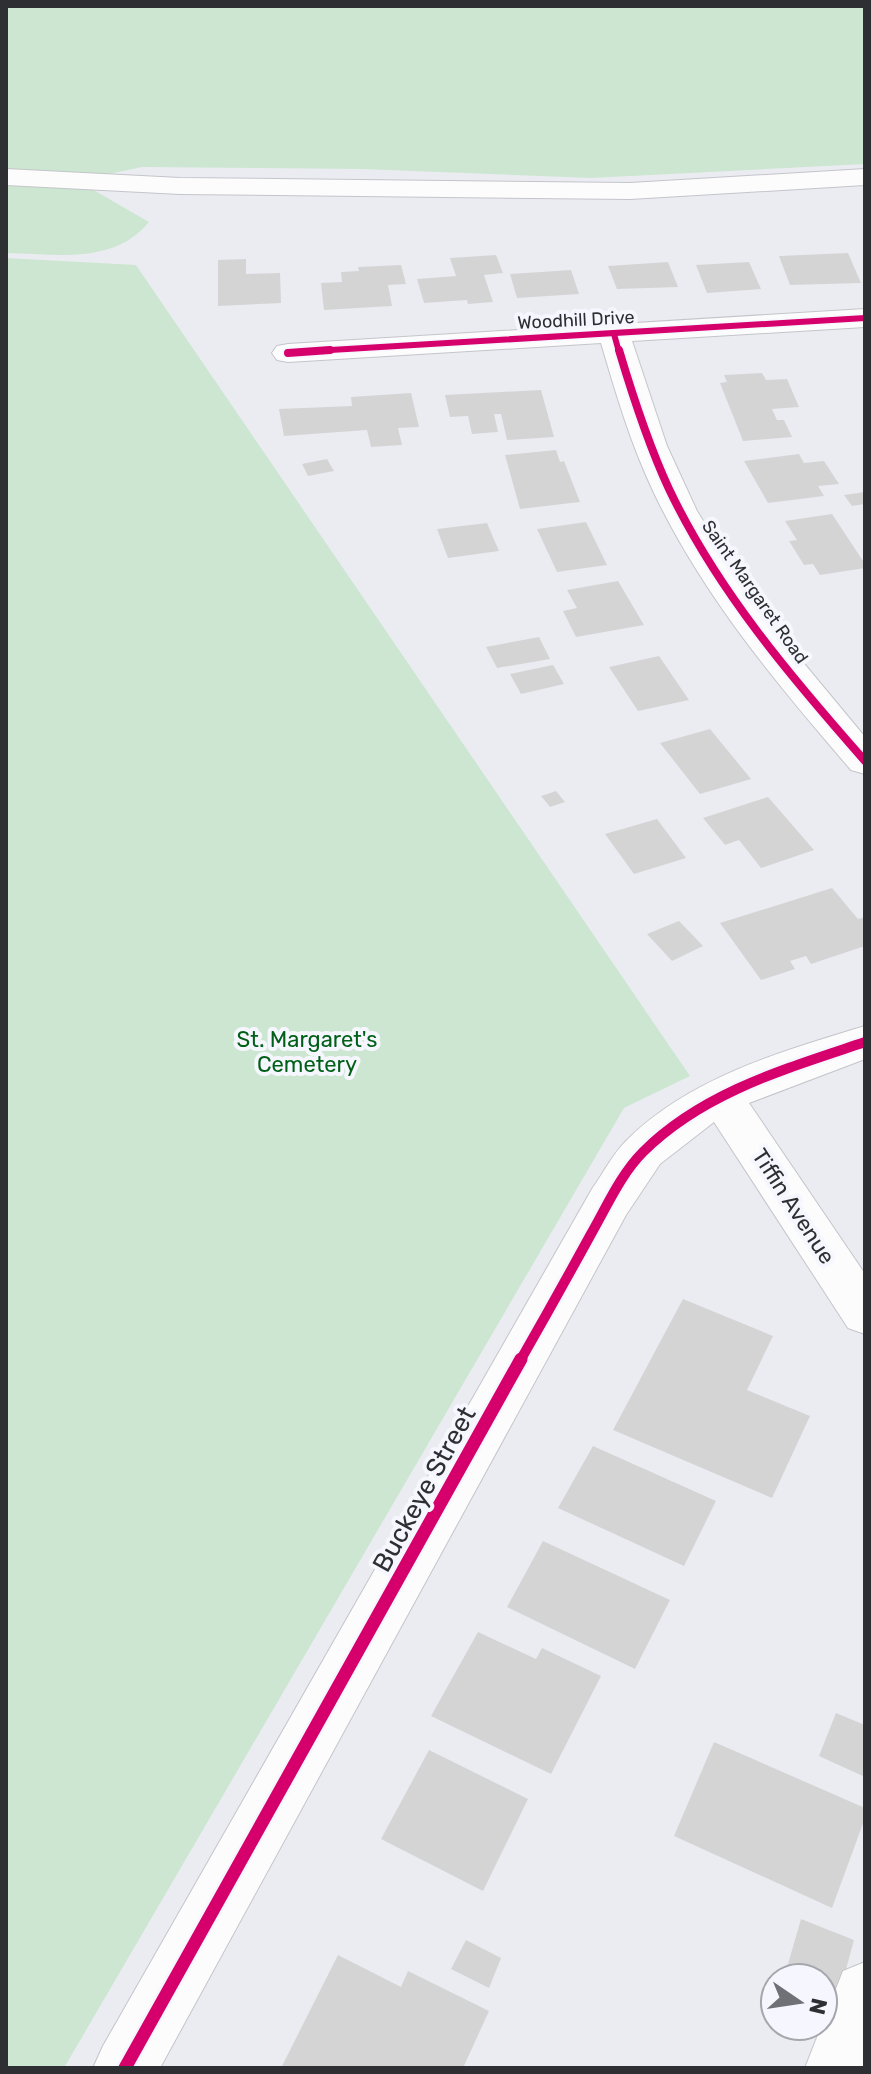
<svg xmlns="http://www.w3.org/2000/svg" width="871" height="2074" font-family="Rubik,sans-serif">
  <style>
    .green { fill: #cde6d1 }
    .building { fill: #d5d4d5 }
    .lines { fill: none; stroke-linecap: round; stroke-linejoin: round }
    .minor-casing { stroke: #c4c5ca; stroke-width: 2 }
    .minor { fill: #fcfcfd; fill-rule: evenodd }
    .cycleway-far3-casing { stroke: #f6f7fe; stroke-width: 9 }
    .cycleway-far2-casing { stroke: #f6f7fe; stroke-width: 12 }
    .cycleway-far1-casing { stroke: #f6f7fe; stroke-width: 15 }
    .cycleway-casing { stroke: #f6f7fe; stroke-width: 18 }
    .cycleway-far3 { stroke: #d6006c; stroke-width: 6 }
    .cycleway-far2 { stroke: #d6006c; stroke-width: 8 }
    .cycleway-far1 { stroke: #d6006c; stroke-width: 10 }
    .cycleway { stroke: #d6006c; stroke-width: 13 }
    .labels { text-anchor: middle; stroke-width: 8; stroke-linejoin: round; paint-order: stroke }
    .far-street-label { font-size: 18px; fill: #2e2f33; stroke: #f6f7fe }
    .park-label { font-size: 22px; fill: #006018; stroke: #f6f7fe }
    .street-label { font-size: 22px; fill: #2e2f33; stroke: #f6f7fe }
    .near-street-label { font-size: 26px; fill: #2e2f33; stroke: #f6f7fe }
  </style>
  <rect width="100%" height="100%" fill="#ebecf2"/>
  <g class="green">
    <path d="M 6,6 L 865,6 L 865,164 L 591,178 L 361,169 L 142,167 L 109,174 L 90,188 L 149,222 C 114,265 56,254 6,253 Z"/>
    <polygon points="6,258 136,265 690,1076 624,1108 64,2068 6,2068"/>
  </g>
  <g class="building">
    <polygon points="848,253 861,283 790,285 779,256"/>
    <polygon points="496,255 503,273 484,275 493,302 468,304 467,300 424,303 417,279 456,276 450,258"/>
    <polygon points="246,259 246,274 280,273 281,303 218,306 218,260"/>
    <polygon points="668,262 678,287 617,289 608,266"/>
    <polygon points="749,262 761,289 707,293 696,265"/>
    <polygon points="401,265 406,284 388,285 392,306 324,310 321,283 342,282 341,272 359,271 358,267"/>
    <polygon points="571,270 579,294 517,298 510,274"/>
    <polygon points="762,373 766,380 787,379 799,407 772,409 777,420 784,420 792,437 743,441 720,383 727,382 724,375"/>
    <polygon points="541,390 554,437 507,440 501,414 494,414 498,432 472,434 468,416 450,417 445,395"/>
    <polygon points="411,393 419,427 398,428 402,445 371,447 367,430 284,436 279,409 352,406 351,397"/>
    <polygon points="556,450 560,462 564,461 580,502 520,509 505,455"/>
    <polygon points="799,454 804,463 824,461 839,484 818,486 824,496 768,503 744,461"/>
    <polygon points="327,459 334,471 308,476 302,464"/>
    <polygon points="865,492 865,504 852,506 844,495"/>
    <polygon points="832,514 865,564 865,568 820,575 813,564 804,565 789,541 797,540 785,521"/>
    <polygon points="586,522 607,565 557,572 537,529"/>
    <polygon points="487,523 499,551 448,558 437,529"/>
    <polygon points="618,581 644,625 576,637 563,611 577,608 567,590"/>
    <polygon points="539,637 550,659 497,668 486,647"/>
    <polygon points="659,656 689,700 638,711 609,667"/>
    <polygon points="553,665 564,684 521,694 510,674"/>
    <polygon points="710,729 751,779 700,794 660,743"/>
    <polygon points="556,791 565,802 550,807 541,796"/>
    <polygon points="768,797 814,850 761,868 739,840 725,845 703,818"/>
    <polygon points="657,819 686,858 634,874 605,834"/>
    <polygon points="832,888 858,919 865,917 865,946 811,964 806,956 790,961 795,969 761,980 720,923"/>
    <polygon points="679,921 703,946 672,961 647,934"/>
    <polygon points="683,1299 773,1336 747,1390 810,1416 772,1498 613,1430"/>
    <polygon points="593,1446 716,1501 684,1566 558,1508"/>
    <polygon points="543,1541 670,1600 635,1669 507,1607"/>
    <polygon points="478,1632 536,1659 542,1648 601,1676 551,1774 431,1716"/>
    <polygon points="836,1713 865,1725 865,1777 819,1756"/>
    <polygon points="714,1742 865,1808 865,1818 832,1908 674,1836"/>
    <polygon points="429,1750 528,1799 483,1891 381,1839"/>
    <polygon points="801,1919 854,1940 833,2017 823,2013 823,1978 784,1978"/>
    <polygon points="466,1940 501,1958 489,1988 451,1969"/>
    <polygon points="338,1955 401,1987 408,1971 489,2011 463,2068 281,2068"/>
  </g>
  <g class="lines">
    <g class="minor-casing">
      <g id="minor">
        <polygon points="6,169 180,178 630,183 865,169 865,185 630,199 180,194 6,185"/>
        <path d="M 865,309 L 865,327 L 632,341 L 667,446 L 697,511 L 754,603 L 865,737 L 865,774 L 851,770 C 777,684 703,596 654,493 C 631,445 616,394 601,343 L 288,362 L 277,360 L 272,353 L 277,346 L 288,344 Z"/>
        <path d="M 865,1026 L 865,1059 L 749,1103 L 865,1274 L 865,1334 L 848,1328 L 714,1122 L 660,1164 L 626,1215 L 160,2068 L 93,2068 L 103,2046 L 592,1189 C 604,1172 613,1153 628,1139 C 691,1077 783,1051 865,1026 Z"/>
        <polygon points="865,1962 865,2068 805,2068 843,1971"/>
      </g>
    </g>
    <use href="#minor" class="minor"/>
    <g class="cycleway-far3-casing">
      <g id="cycleway-far3">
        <polyline points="614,334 619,352"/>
        <polyline points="297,352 865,318"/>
      </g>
    </g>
    <g class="cycleway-far2-casing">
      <g id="cycleway-far2">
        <path d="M 619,350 C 633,397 648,444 669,489 C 717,590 791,677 865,761"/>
        <polyline points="288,353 330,350"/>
      </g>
    </g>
    <g class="cycleway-far1-casing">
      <path id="cycleway-far1" d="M 520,1361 C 544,1319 568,1276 591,1234 C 607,1206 621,1174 643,1152 C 703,1092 788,1068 865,1042"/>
    </g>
    <g class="cycleway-casing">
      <polyline id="cycleway" points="125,2068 521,1359"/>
    </g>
    <use href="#cycleway-far3" class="cycleway-far3"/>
    <use href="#cycleway-far2" class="cycleway-far2"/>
    <use href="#cycleway-far1" class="cycleway-far1"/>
    <use href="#cycleway" class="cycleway"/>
  </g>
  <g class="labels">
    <g class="far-street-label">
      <text transform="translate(576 320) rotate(-3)" y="6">Woodhill Drive</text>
      <text transform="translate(755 592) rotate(55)" y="6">Saint Margaret Road</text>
    </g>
    <g class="park-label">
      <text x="307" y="1047">St. Margaret's<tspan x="307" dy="25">Cemetery</tspan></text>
    </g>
    <g class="street-label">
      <text transform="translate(794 1206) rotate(57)" y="8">Tiffin Avenue</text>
    </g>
    <g class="near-street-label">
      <text transform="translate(424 1489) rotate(-61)" y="9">Buckeye Street</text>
    </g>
  </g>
  <rect width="871" height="2074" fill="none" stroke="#2e2f33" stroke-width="16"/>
  <g transform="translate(799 2002) rotate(103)"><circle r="38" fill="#f6f7fe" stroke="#a6a7ad" stroke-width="2"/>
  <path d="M0-6L14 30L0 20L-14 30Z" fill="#707176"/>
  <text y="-12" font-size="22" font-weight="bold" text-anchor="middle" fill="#2e2f33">N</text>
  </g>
</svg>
